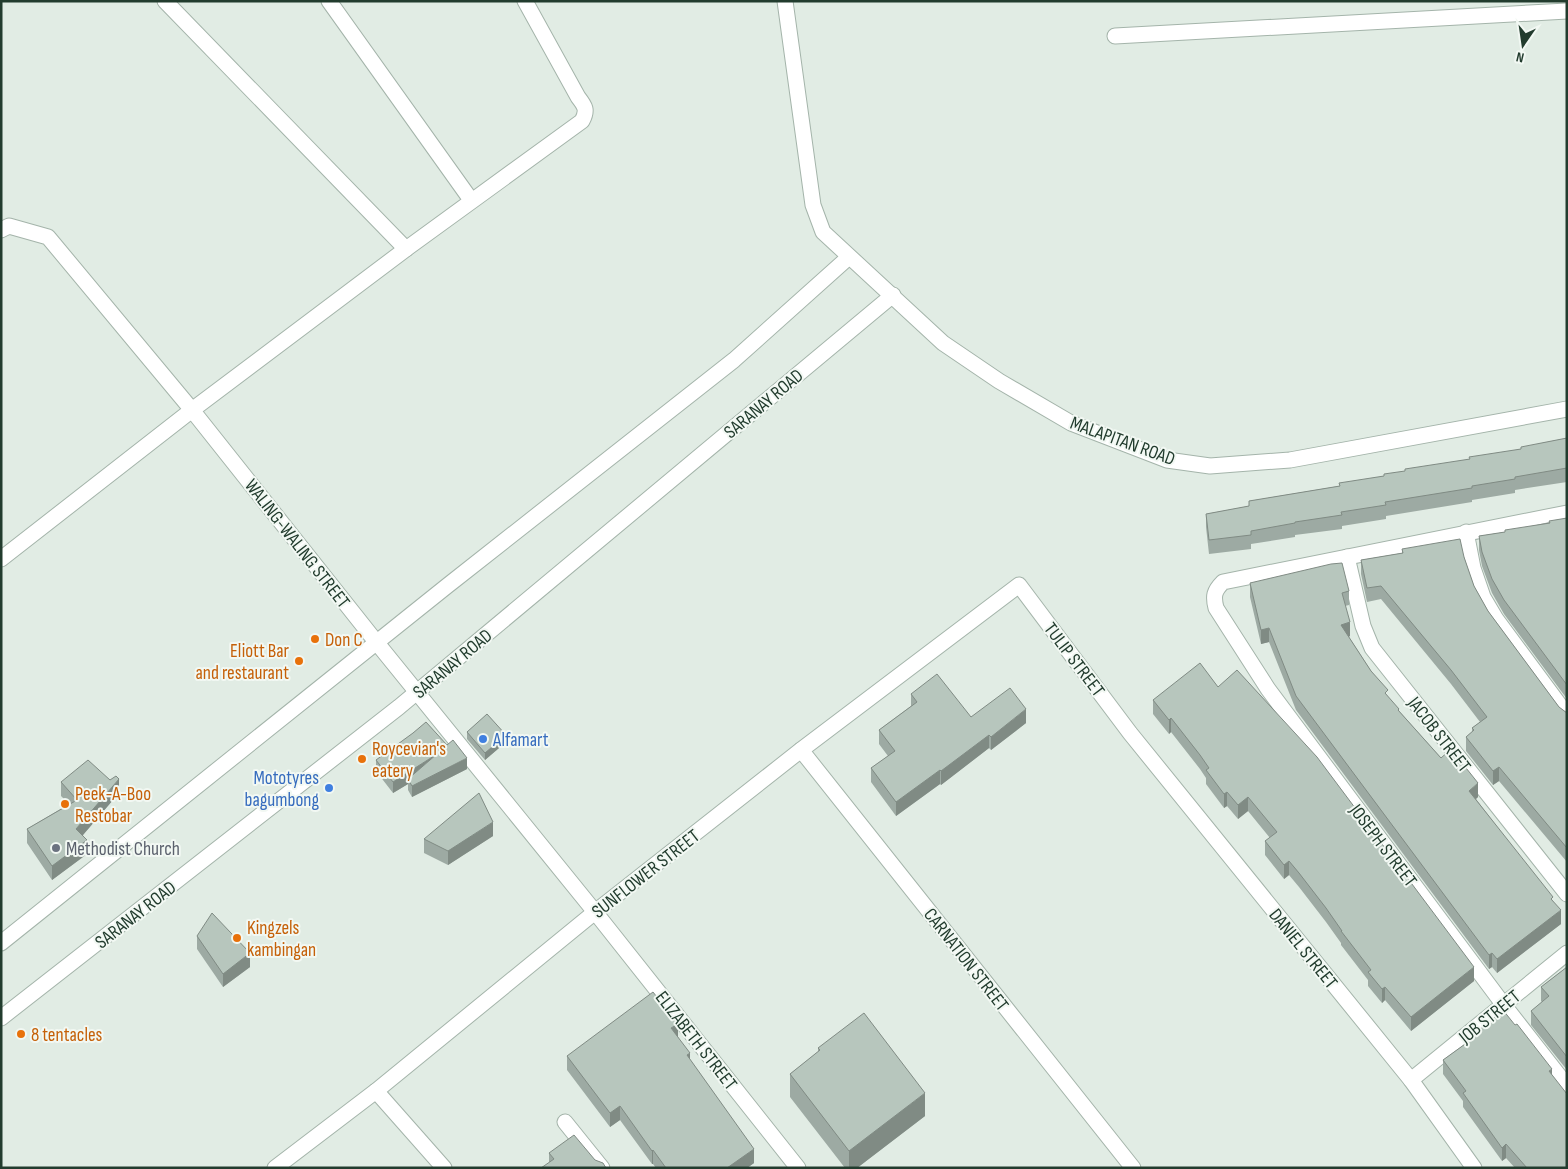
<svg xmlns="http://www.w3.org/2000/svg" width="1568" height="1169" font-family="'Sofia Sans Condensed',sans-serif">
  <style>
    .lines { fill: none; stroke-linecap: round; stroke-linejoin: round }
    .minor-casing { stroke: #a4b4aa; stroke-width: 17 }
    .minor { stroke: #fff; stroke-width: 15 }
    .wall { fill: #9daaa3 }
    .shaded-wall { fill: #808b84 }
    .building { fill: #b7c6bd; stroke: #808b84 }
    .food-dot { fill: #e8710a; stroke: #f2f8f3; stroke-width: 2 }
    .shop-dot { fill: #3f7fe0; stroke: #f2f8f3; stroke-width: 2 }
    .worship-dot { fill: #6b7280; stroke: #f2f8f3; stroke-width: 2 }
    .labels { text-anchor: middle; stroke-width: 4; stroke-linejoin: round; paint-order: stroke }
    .street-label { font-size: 19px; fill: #223c2e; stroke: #f2f8f3 }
    .food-label { font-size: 19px; fill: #c56008; stroke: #f2f8f3; text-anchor: start }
    .shop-label { font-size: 19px; fill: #366cbe; stroke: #f2f8f3; text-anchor: start }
    .worship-label { font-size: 19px; fill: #5b616d; stroke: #f2f8f3; text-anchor: start }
  </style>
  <rect width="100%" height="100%" fill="#e1ece4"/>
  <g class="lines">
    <g class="minor-casing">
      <g id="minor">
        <path d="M 165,1 L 406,249 L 582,121 C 588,110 585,106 578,97 L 525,1"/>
        <polyline points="329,1 471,200"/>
        <polyline points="785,1 813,205 823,232 943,343 999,381 1071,423 1167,460 1210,466 1290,460 1567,409"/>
        <polyline points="1115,36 1567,11"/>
        <polyline points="1,230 9,226 48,237 192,410 377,643 595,912 798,1168"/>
        <path d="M 1567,513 L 1223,582 C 1214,591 1213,596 1216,608 L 1268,689 L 1503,1004 L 1567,1086"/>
        <polyline points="1466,532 1473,568 1483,597 1496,619 1567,715"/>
        <polyline points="1347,557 1363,626 1372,648 1567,894"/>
        <polyline points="1,559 192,410 406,249"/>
        <polyline points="801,750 1133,1168"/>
        <polyline points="1,943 447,586 734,360 849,257"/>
        <polyline points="1,1018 399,707 893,295"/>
        <polyline points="1411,1080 1567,953"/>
        <polyline points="376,1091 444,1168"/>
        <polyline points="565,1122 602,1168"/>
        <polyline points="275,1168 376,1091 595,912 801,750 1019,585 1130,733 1411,1080 1474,1168"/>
      </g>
    </g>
    <use href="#minor" class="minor"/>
  </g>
  <g class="wall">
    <polygon points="1567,438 1567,482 1515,490 1515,493 1472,500 1472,502 1386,516 1386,519 1342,526 1342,529 1295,535 1295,537 1251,544 1251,549 1209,554 1206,527 1206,514 1249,506 1249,501 1339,486 1384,476 1521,449 1542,443"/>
    <polygon points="1567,518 1567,699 1504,614 1492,593 1482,566 1479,550 1479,536 1505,532"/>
    <polygon points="1402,549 1464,557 1474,586 1488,611 1559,707 1567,713 1567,862 1499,781 1493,785 1466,751 1466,737 1472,732 1472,728 1480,722 1451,684 1381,599 1367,602 1361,574 1361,560 1402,553"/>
    <polygon points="1250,583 1349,591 1349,605 1345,606 1350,636 1349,637 1388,697 1399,711 1441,758 1478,797 1476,799 1553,901 1561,924 1497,973 1492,967 1489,969 1296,710 1269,642 1261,644 1250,597"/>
    <polygon points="1218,687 1474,981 1411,1031 1385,1000 1382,1003 1368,986 1368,980 1341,945 1341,943 1326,922 1299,887 1289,875 1284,879 1265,855 1265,841 1270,838 1248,811 1238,819 1227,806 1224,808 1206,784 1206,778 1200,769 1171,732 1169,734 1153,714 1153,700"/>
    <polygon points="911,694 971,717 1026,723 991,750 989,748 941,785 940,784 896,816 871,782 871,768 888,756 879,744 879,730 911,706"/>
    <polygon points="467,732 506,742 485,760 467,739"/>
    <polygon points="376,760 467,769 412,797 408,790 408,784 393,793 376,771"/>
    <polygon points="61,782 119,793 83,835 87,854 52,880 27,843 27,829 69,804 61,796"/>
    <polygon points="493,836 448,865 424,853 424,839"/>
    <polygon points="197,936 250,967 223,987 197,949"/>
    <polygon points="1567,967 1567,1070 1531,1025 1531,1011 1542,1002 1541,1001 1541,987"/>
    <polygon points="1477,1032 1552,1076 1567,1168 1515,1168 1506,1158 1502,1161 1463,1107 1463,1101 1443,1074 1443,1060 1477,1035"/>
    <polygon points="678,1037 690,1060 754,1163 747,1168 656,1168 653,1164 652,1164 620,1120 610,1127 567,1070 567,1056"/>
    <polygon points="818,1048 925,1116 857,1168 845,1168 790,1097 790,1074 818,1052"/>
    <polygon points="549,1153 595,1160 549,1162"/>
  </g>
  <g class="shaded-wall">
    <polygon points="1350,622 1350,636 1341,639 1341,625"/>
    <polygon points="1269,628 1269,642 1261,644 1261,630"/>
    <polygon points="1026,709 1026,723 991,750 991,737"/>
    <polygon points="1171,718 1171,732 1169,734 1169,720"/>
    <polygon points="506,735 506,742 485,760 485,753"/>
    <polygon points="989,735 989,748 941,785 941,771"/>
    <polygon points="437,754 408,779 408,784 393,793 393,782"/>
    <polygon points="467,758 467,769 412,797 412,786"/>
    <polygon points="1499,767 1499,781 1493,785 1493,771"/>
    <polygon points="940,770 940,784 896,816 896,802"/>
    <polygon points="119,779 119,793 76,843 76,829"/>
    <polygon points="1478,783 1478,797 1469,805 1469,791"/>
    <polygon points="1227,792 1227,806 1224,808 1224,794"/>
    <polygon points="1248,797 1248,811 1238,819 1238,805"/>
    <polygon points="493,822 493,836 448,865 448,851"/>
    <polygon points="87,840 87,854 52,880 52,866"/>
    <polygon points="1289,861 1289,875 1284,879 1284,865"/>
    <polygon points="1561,910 1561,924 1497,973 1497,959"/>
    <polygon points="250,953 250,967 223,987 223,974"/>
    <polygon points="1492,953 1492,967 1489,969 1489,955"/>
    <polygon points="1474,967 1474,981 1411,1031 1411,1017"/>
    <polygon points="1385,987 1385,1000 1382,1003 1382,989"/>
    <polygon points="678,1024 678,1038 671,1028"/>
    <polygon points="690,1053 690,1067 687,1055"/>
    <polygon points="1552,1069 1552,1082 1549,1071"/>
    <polygon points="925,1093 925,1116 857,1168 849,1168 849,1151"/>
    <polygon points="620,1106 620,1120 610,1127 610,1113"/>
    <polygon points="1506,1144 1506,1158 1502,1161 1502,1148"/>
    <polygon points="754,1149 754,1163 747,1168 727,1168"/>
    <polygon points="653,1150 653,1164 652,1164 652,1151"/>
  </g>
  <g class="building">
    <polygon points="1567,438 1567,468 1515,477 1515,479 1472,486 1472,488 1385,502 1386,505 1341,512 1342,515 1295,522 1295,523 1251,531 1251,535 1209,540 1206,514 1249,506 1249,501 1340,486 1339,483 1384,476 1384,474 1405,471 1405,469 1470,459 1469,457 1521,449 1521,447"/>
    <polygon points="1567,518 1567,685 1504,600 1492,579 1482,552 1479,536 1505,532 1505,530 1550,523 1549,521"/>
    <polygon points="1460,539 1464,557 1474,586 1488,611 1559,707 1567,713 1567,848 1499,767 1493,771 1466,737 1474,730 1472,728 1487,717 1451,670 1381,586 1367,588 1361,560 1403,553 1402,549"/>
    <polygon points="1342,563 1349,591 1342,593 1350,622 1341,625 1371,671 1388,690 1385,693 1399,709 1398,710 1441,758 1451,749 1478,783 1469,791 1553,897 1551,899 1561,910 1497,959 1492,953 1489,955 1296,696 1269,628 1261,630 1250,583 1331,564"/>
    <polygon points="1200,663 1218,687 1237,670 1317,757 1474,967 1411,1017 1385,987 1382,989 1368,972 1371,970 1341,931 1342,931 1326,908 1299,873 1289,861 1284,865 1265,841 1277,832 1248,797 1238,805 1227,792 1224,794 1206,770 1209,768 1200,755 1171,718 1169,720 1153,700"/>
    <polygon points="937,674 971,717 1010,688 1026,709 991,737 989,735 941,771 940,770 896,802 871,768 895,751 879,730 917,702 911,694"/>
    <polygon points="487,714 506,735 485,753 467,732"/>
    <polygon points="426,722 447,745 453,740 467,758 412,786 408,779 437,754 393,782 376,760 413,733"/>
    <polygon points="88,760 110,780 116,776 119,779 76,829 87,840 52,866 27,829 77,800 61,782"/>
    <polygon points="479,793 493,822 448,851 424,839"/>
    <polygon points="212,913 250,953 223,974 197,936"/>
    <polygon points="1567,967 1567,1057 1531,1011 1549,996 1541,987"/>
    <polygon points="653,992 678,1024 671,1028 690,1053 687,1055 754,1149 727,1168 666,1168 653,1150 652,1151 620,1106 610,1113 567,1056"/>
    <polygon points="1503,1010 1515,1025 1517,1024 1552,1069 1549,1071 1567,1094 1567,1168 1527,1168 1506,1144 1502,1148 1463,1093 1466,1091 1443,1060 1479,1034 1477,1032"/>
    <polygon points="864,1013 925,1093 849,1151 790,1074 820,1050 818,1048"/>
    <polygon points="574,1135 595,1160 603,1163 606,1168 541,1168 554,1159 549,1153"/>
  </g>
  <g class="food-dot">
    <circle cx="315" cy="639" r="5"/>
    <circle cx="299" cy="661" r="5"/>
    <circle cx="362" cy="759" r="5"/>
    <circle cx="65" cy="804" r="5"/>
    <circle cx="237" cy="938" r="5"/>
    <circle cx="21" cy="1034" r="5"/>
  </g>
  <g class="shop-dot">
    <circle cx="483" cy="739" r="5"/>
    <circle cx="329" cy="788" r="5"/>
  </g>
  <circle class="worship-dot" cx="56" cy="848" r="5"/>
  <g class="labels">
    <g class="street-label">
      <text transform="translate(763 403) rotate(-40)" y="7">SARANAY ROAD</text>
      <text transform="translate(1123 440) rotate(20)" y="7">MALAPITAN ROAD</text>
      <text transform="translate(298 543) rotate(52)" y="7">WALING-WALING STREET</text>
      <text transform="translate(1075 659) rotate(53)" y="7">TULIP STREET</text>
      <text transform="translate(452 663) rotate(-40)" y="7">SARANAY ROAD</text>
      <text transform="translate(1440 734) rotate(52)" y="7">JACOB STREET</text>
      <text transform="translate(1384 845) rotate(53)" y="7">JOSEPH STREET</text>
      <text transform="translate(645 873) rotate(-38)" y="7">SUNFLOWER STREET</text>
      <text transform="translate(135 914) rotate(-38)" y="7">SARANAY ROAD</text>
      <text transform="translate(1304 948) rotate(51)" y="7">DANIEL STREET</text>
      <text transform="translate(967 959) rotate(52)" y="7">CARNATION STREET</text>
      <text transform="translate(1489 1016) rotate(-39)" y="7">JOB STREET</text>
      <text transform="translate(697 1040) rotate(52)" y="7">ELIZABETH STREET</text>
    </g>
    <g class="food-label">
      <text x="325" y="646">Don C</text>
      <text x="289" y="657" text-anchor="end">Eliott Bar<tspan x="289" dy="22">and restaurant</tspan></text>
      <text x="372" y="755">Roycevian's<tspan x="372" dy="22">eatery</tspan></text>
      <text x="75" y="800">Peek-A-Boo<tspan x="75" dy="22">Restobar</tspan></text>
      <text x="247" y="934">Kingzels<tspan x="247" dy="22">kambingan</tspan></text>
      <text x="31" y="1041">8 tentacles</text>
    </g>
    <g class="shop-label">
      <text x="493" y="746">Alfamart</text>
      <text x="319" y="784" text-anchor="end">Mototyres<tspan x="319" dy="22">bagumbong</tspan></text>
    </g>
    <g class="worship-label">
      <text x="66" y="855">Methodist Church</text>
    </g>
  </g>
  <rect width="1568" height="1169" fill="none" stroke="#223c2e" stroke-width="5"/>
  <g transform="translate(1523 45) rotate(193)" stroke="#f2f8f3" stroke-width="4" paint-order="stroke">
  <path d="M0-4L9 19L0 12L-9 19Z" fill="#223c2e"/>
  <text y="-8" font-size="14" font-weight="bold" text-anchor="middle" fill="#223c2e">N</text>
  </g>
</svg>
